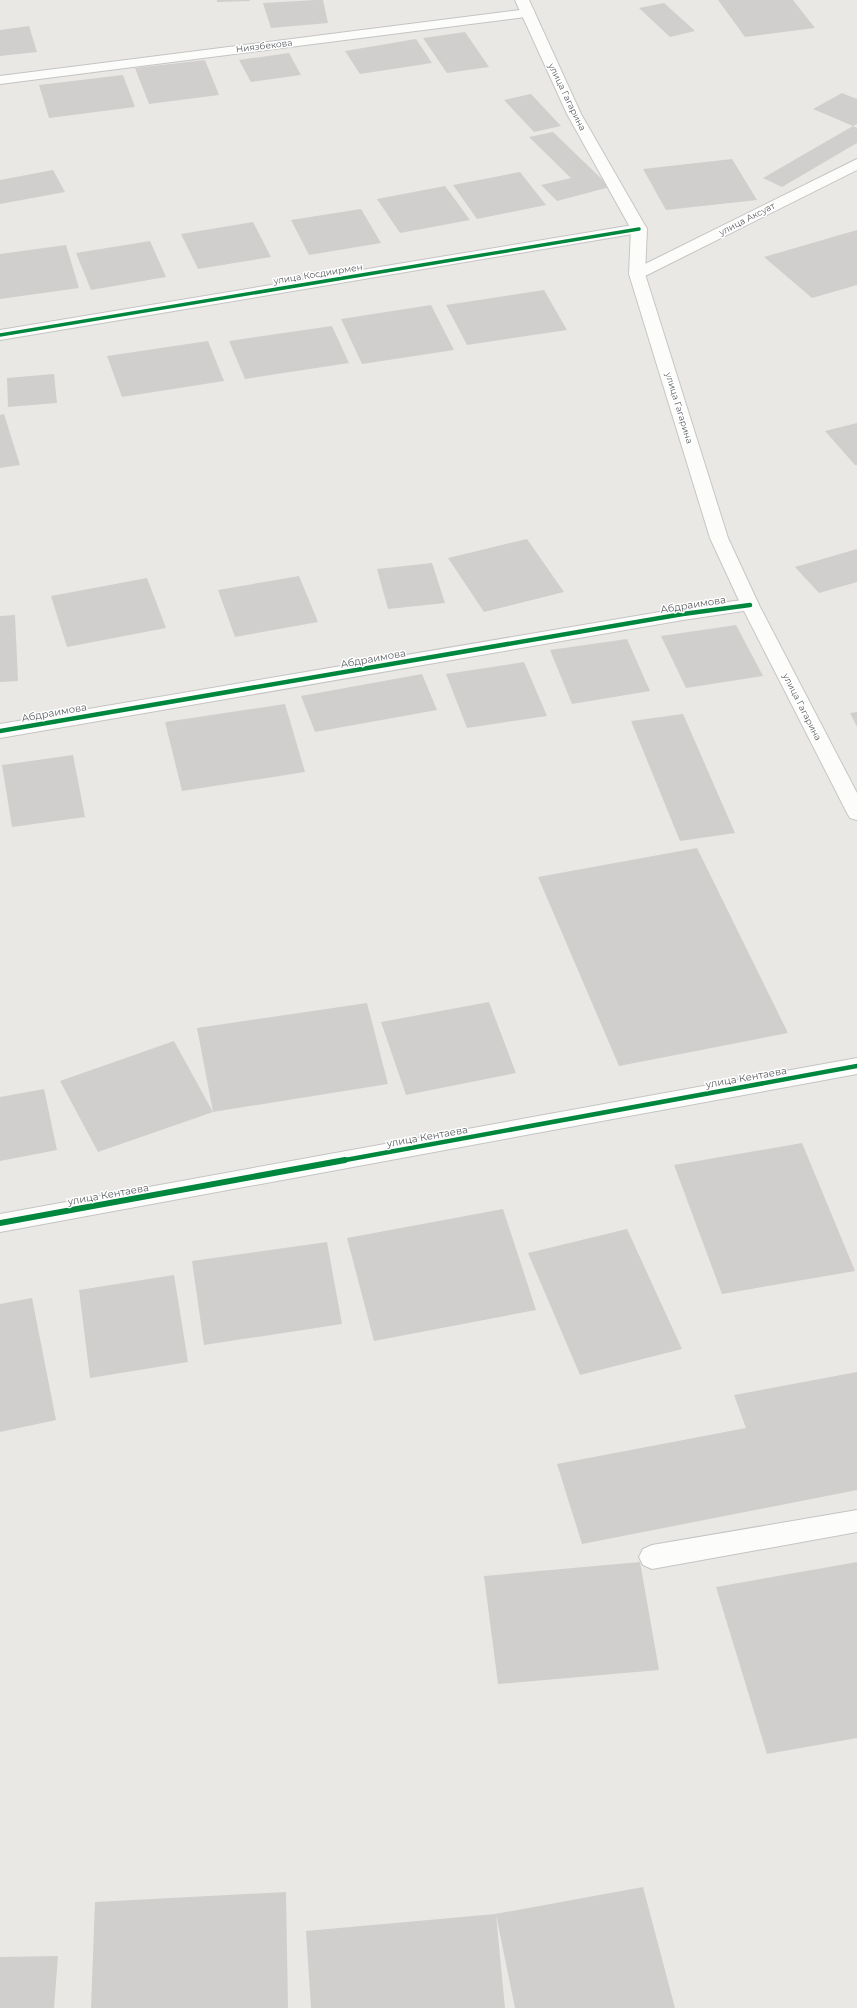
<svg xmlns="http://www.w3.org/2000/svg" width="857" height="2008" font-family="Montserrat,sans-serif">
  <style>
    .building { fill: #d1cfce }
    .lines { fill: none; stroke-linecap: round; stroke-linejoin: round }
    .service-casing { stroke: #c4c4c5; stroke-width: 2 }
    .minor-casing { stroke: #c4c4c5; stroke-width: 2 }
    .secondary-casing { stroke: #c7c6c6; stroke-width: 2 }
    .service { fill: #fcfcfb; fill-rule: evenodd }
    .minor { fill: #fcfcfb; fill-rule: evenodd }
    .secondary { fill: #fcfcfb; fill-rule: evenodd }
    .cycleway-far2-casing { stroke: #fff; stroke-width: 5.5 }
    .cycleway-far1-casing { stroke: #fff; stroke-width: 7 }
    .cycleway-casing { stroke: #fff; stroke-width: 8 }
    .cycleway-far2 { stroke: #00873e; stroke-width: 3.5 }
    .cycleway-far1 { stroke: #00873e; stroke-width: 4.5 }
    .cycleway { stroke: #00873e; stroke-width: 6 }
    .labels { text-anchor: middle; stroke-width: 3; stroke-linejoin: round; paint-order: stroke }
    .far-street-label { font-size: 9px; fill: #5b5e62; stroke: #fff }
    .street-label { font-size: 10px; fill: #5b5e62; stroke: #fff }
  </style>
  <rect width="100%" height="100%" fill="#eae8e5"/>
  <g class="building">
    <polygon points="217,0 250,0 250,1 217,2"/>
    <polygon points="316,0 323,0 328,23 271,28 263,3"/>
    <polygon points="718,0 793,0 815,28 745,37"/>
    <polygon points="664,3 695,31 670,37 639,8"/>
    <polygon points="29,26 37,52 0,56 0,30"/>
    <polygon points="465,32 489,67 447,73 423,38"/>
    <polygon points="416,39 432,63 360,74 345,51"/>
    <polygon points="289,53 301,75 251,82 239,60"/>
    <polygon points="205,60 219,95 149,104 135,68"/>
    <polygon points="123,75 135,107 49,118 39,85"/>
    <polygon points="842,93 857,99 857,124 853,126 813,109"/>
    <polygon points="531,94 561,126 534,132 504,100"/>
    <polygon points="853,126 857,128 857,143 782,187 763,178"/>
    <polygon points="553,132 610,187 557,201 541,185 571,178 529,137"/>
    <polygon points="732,159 757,200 666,210 643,169"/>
    <polygon points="53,170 65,192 0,204 0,180"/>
    <polygon points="520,172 546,205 477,219 453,185"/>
    <polygon points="445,186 470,220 400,233 377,199"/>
    <polygon points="361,209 381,243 309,255 291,220"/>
    <polygon points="253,222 271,257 198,269 181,234"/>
    <polygon points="857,230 857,285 812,298 764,257"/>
    <polygon points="150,241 166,277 91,290 76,253"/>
    <polygon points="66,245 79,288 0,299 0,254"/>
    <polygon points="544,290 567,330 467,345 446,305"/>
    <polygon points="431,305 454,350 362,364 341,319"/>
    <polygon points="332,326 349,363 245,379 229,341"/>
    <polygon points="208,341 224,381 122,397 107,356"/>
    <polygon points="54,374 57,403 8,407 7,378"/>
    <polygon points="4,414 20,465 0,468 0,415"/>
    <polygon points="857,423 857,465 855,465 825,431"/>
    <polygon points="527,539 564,592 484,612 448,558"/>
    <polygon points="857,549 857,582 819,593 795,567"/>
    <polygon points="432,563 445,603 388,609 377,569"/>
    <polygon points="299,576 318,622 235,637 218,590"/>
    <polygon points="147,578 166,628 67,647 51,596"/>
    <polygon points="15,615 18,681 0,682 0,616"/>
    <polygon points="736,625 763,676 686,688 661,636"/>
    <polygon points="627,639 650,691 572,704 550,650"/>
    <polygon points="524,662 547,716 467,728 446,674"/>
    <polygon points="422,674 437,710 315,732 301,696"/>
    <polygon points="285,704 305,772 182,791 165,722"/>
    <polygon points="857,712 857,727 850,713"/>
    <polygon points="683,714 735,833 680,841 631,721"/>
    <polygon points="73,755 85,817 12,827 2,765"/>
    <polygon points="697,848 788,1033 619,1066 538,877"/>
    <polygon points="489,1002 516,1073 406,1095 381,1022"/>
    <polygon points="367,1003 388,1084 213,1112 197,1028"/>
    <polygon points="174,1041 213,1112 98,1152 60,1081"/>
    <polygon points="44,1089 57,1150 0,1161 0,1097"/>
    <polygon points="802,1143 855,1271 722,1294 674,1165"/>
    <polygon points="503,1209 536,1310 374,1341 347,1238"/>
    <polygon points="627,1229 682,1349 580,1375 528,1253"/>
    <polygon points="327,1242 342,1324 204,1345 192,1261"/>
    <polygon points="174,1275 188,1362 90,1378 79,1290"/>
    <polygon points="32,1298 56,1420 0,1432 0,1304"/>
    <polygon points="857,1372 857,1490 582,1544 557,1464 746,1428 734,1395"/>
    <polygon points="640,1562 659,1670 498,1684 484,1576"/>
    <polygon points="857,1562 857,1738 767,1754 716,1587"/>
    <polygon points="643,1887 675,2008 515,2008 496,1915 505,2008 311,2008 306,1931 495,1914"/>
    <polygon points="286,1892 288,2008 91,2008 95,1902"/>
    <polygon points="58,1956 54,2008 0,2008 0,1957"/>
  </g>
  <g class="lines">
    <g class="service-casing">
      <polygon id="service" points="857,1510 857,1532 652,1569 643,1565 639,1557 643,1549 652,1545"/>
    </g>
    <g class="minor-casing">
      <g id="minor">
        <polygon points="528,9 533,10 535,13 533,16 0,84 0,76"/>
        <polygon points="857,159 857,170 643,277 637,279 631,277 629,274 631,271"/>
        <polygon points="639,224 645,226 647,229 645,232 0,340 0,330"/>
        <polygon points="750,599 757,601 759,605 757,609 683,620 0,738 0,724 683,608"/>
        <polygon points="857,1058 857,1074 0,1232 0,1214"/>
      </g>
    </g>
    <g class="secondary-casing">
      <polygon id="secondary" points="515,0 529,0 581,114 647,229 645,274 728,538 759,605 857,793 857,820 850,818 847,813 741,605 710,538 629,274 631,229 567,114"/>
    </g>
    <use href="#service" class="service"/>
    <use href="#minor" class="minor"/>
    <use href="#secondary" class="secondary"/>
    <g class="cycleway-far2-casing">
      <polyline id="cycleway-far2" points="0,335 639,229"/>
    </g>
    <g class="cycleway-far1-casing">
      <g id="cycleway-far1">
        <polyline points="0,731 683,614 750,605"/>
        <polyline points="340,1161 857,1066"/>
      </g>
    </g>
    <g class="cycleway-casing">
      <polyline id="cycleway" points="0,1223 345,1160"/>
    </g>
    <use href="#cycleway-far2" class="cycleway-far2"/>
    <use href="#cycleway-far1" class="cycleway-far1"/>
    <use href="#cycleway" class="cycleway"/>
  </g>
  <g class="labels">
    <g class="far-street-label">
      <text transform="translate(264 46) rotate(-7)" y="3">Ниязбекова</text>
      <text transform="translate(567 97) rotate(64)" y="3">улица Гагарина</text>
      <text transform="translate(747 219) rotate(-27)" y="3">улица Аксуат</text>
      <text transform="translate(318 274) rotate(-9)" y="3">улица Косдиирмен</text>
      <text transform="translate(679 408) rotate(73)" y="3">улица Гагарина</text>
      <text transform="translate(802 707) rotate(63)" y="3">улица Гагарина</text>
    </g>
    <g class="street-label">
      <text transform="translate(693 604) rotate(-9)" y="4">Абдраимова</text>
      <text transform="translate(373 658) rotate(-10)" y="4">Абдраимова</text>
      <text transform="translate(54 712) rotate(-10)" y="4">Абдраимова</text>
      <text transform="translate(746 1077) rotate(-10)" y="4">улица Кентаева</text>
      <text transform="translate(427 1136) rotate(-10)" y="4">улица Кентаева</text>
      <text transform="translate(108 1194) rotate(-10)" y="4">улица Кентаева</text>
    </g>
  </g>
</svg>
